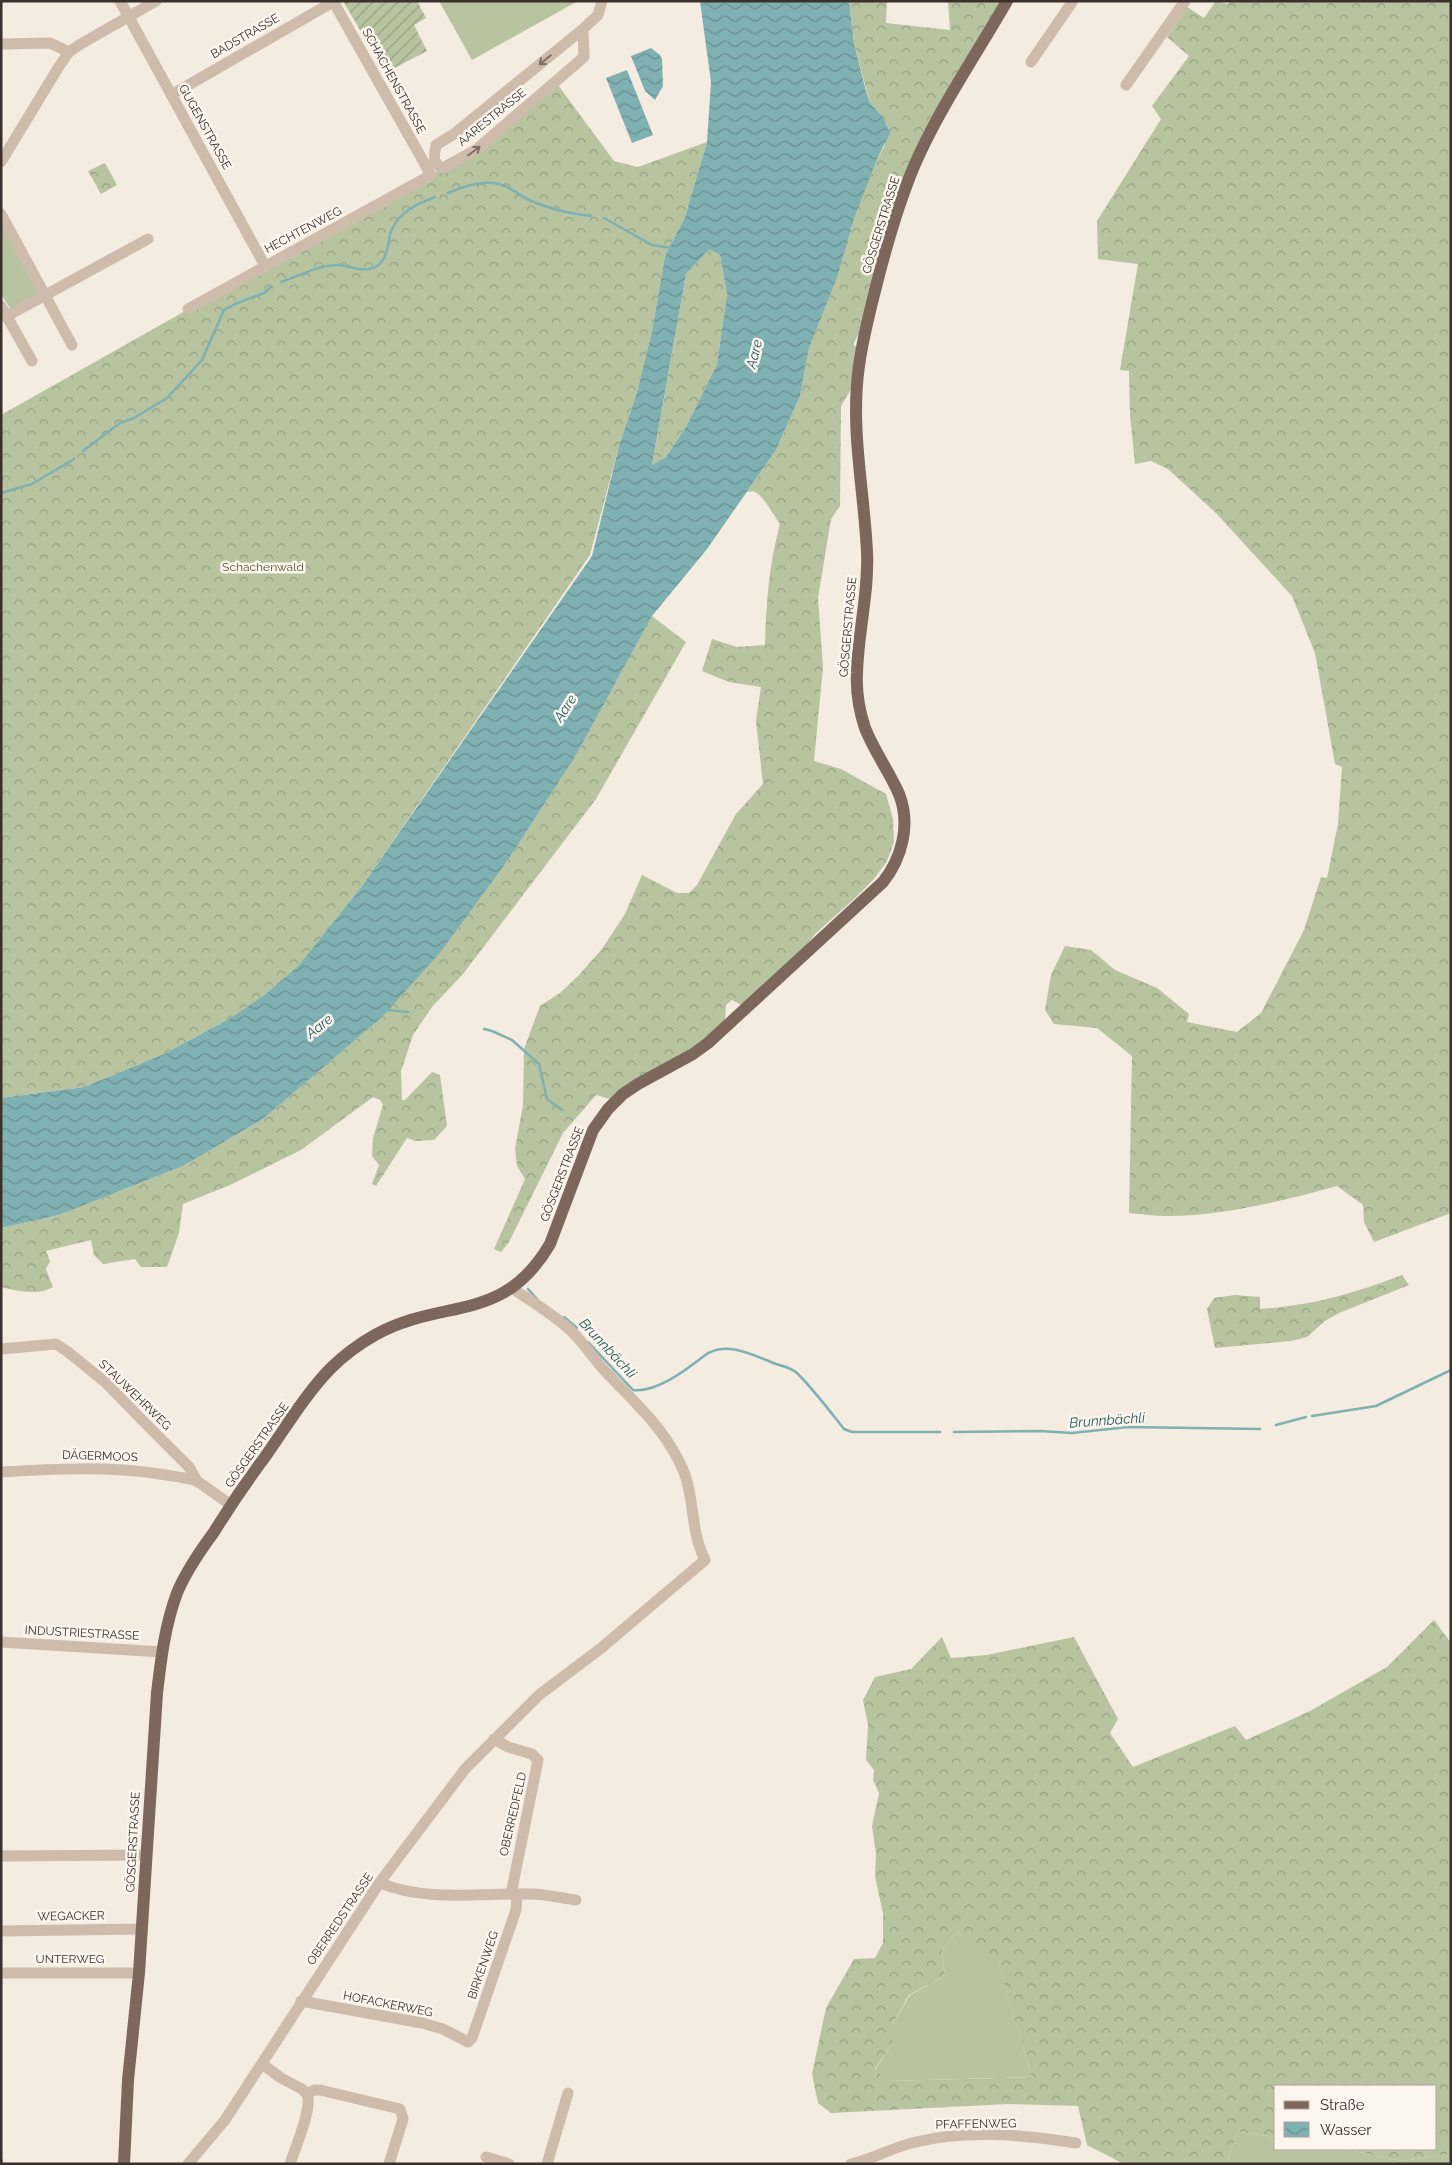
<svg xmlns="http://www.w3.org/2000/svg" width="1452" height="2165" font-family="Raleway,sans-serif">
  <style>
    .grass { fill: #b8c4a0 }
    .forest { fill: url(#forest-crowns); fill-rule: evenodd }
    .garden { fill: url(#garden-furrows) }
    .water { fill: url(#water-waves); fill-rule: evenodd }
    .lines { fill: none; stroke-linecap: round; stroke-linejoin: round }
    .stream { stroke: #7fb0b2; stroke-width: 2.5 }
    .minor { stroke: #cdbbac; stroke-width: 11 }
    .major { stroke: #7d675c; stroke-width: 12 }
    .oneway { stroke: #7d6f65 }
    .labels { text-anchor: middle; stroke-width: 5; stroke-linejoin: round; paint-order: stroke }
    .street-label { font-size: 12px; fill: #3b302b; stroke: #fbf5ee }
    .park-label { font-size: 12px; fill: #4a5a2e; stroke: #fbf5ee }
    .water-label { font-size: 14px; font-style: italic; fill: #1f5a5e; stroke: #fbf5ee }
  </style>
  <defs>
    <pattern id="forest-crowns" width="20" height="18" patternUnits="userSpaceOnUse" patternTransform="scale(1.25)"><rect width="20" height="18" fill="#b8c4a0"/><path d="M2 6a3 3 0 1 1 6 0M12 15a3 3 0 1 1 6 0" fill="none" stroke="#97a083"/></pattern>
    <pattern id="garden-furrows" width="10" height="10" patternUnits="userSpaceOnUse" patternTransform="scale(1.25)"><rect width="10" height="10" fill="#b8c4a0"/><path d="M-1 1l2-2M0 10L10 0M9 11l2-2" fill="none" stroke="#97a083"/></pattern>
    <pattern id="water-waves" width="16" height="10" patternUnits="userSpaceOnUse" patternTransform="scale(1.25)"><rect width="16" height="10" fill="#7fb0b2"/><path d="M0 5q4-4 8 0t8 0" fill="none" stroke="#699091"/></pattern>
  </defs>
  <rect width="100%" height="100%" fill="#f4ebe1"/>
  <g class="grass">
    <polygon points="439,1 578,1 472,60"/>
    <polygon points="1,221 41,294 11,310 1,294"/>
    <polygon points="958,1932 998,1962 1032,2077 887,2081 875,2070 892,2044 892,2025 910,1995 945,1976 942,1949"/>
    <polygon points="1238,2132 1276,2137 1276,2149 1345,2149 1401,2161 1451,2154 1451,2164 1228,2164 1229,2156"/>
  </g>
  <g class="forest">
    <path d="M 849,1 L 887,1 L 886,23 L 950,30 L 948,1 L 1003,1 L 941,107 L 861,330 L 853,344 L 858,349 L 853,386 L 841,406 L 840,506 L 831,519 L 818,598 L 823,667 L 814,761 L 841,769 L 886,794 L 893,819 L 894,842 L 887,861 L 874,879 L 855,898 L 815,934 L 799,954 L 743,1006 L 732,1000 L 726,1005 L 725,1022 L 701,1042 L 610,1099 L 596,1095 L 563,1133 L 509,1242 L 501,1252 L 494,1249 L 525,1179 L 517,1166 L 515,1149 L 523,1105 L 524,1049 L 540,1006 L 560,993 L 579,975 L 602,949 L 625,914 L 642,875 L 677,893 L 689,893 L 697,885 L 736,814 L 763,784 L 756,721 L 761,687 L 729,682 L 702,671 L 712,639 L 737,647 L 765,645 C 766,604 769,564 780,524 C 774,516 763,495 755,492 C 753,491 750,492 747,492 L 776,450 L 800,396 L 809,348 L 837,278 L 855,216 L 867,183 L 877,159 L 885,145 L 882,116 L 870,103 L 854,44 Z"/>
    <path d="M 1216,1 L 1228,4 L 1230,1 L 1451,1 L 1451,1213 L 1374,1242 L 1364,1222 L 1363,1205 L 1337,1186 C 1282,1201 1225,1216 1167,1216 C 1155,1216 1142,1214 1129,1213 L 1132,1056 L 1097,1028 L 1054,1024 L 1045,1010 L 1051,975 L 1065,946 L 1091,950 L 1115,970 L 1157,988 L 1189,1014 L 1187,1022 L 1237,1032 L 1261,1013 L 1304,930 L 1321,877 L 1327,878 L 1338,824 L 1342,767 L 1335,764 L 1315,653 L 1292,596 L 1216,513 L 1168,469 L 1151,461 L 1135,464 L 1130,415 L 1129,371 L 1120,370 L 1138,264 L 1098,259 L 1097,221 L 1161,119 L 1152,106 L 1189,56 L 1167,37 L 1187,7 L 1204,18 Z"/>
    <polygon points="558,85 614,161 638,167 707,142 685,217 665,256 652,331 637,392 619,446 590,555 362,886 298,966 264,995 229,1019 164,1054 84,1087 1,1098 1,415 265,266 443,168"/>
    <polygon points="105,163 117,185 101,194 88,171"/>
    <polygon points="709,248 720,255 727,294 717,364 687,425 666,457 652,466 686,274"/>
    <path d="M 652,616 L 686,642 L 596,799 L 463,974 L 432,1007 L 413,1035 L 401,1071 L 402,1100 L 405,1100 L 432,1072 L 440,1075 L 447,1126 L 434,1140 L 415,1141 L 407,1138 L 376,1186 L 372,1184 L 379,1165 L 372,1156 L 373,1138 L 383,1105 L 380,1100 L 373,1097 L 301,1150 L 230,1185 L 183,1204 L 179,1233 L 167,1267 L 141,1267 L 135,1259 L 103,1264 L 94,1255 L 91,1240 L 46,1251 L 50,1261 L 46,1269 L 53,1287 C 37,1296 18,1291 1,1287 L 1,1228 L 59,1215 L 183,1166 L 263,1119 L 381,1018 L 508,860 L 575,757 Z"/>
    <path d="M 1402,1275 L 1409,1285 L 1339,1313 L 1325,1321 L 1307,1337 L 1291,1341 L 1215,1348 L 1207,1309 L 1214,1298 L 1235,1295 L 1260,1297 L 1260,1309 C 1310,1306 1356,1293 1402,1275 Z"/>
    <path d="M 1434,1620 L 1451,1643 L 1451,2154 L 1401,2161 L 1345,2149 L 1436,2149 L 1436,2086 L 1276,2086 L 1276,2137 L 1238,2132 L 1229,2156 L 1228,2164 L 1124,2164 L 1087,2145 L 1078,2106 L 1008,2104 L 831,2113 L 818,2103 L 812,2074 L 826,2008 L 854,1959 L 875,1958 L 883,1943 L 883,1913 L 875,1877 L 876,1854 L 872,1826 L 879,1793 L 873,1780 L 874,1770 L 866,1760 L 868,1725 L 863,1700 L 875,1677 L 911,1669 L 942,1637 L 951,1658 L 987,1655 L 1074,1637 L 1118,1719 L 1110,1733 L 1133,1767 L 1235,1726 L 1246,1740 L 1310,1711 L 1387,1667 ZM 958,1932 L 998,1963 L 1032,2077 L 887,2081 L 875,2069 L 892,2044 L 892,2025 L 909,1995 L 945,1976 L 942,1949 Z"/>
  </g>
  <polygon class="garden" points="343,1 417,1 426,18 414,25 427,51 385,73"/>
  <g class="water">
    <path d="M 700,1 L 849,1 L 854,44 L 866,91 L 870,103 L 882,116 L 890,133 L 877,159 L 855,216 L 837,278 L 809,348 L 800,396 L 776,450 L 707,549 L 652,616 L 575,757 L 508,860 L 439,954 L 381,1018 L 263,1119 L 183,1166 L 59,1215 L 1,1228 L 1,1098 L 84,1087 L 164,1054 L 229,1019 L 264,995 L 298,966 L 362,886 L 592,556 L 619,446 L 637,392 L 652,331 L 665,256 L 685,217 L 707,142 L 711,82 ZM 709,249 L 720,255 L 727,294 L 717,364 L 687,425 L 666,457 L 652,465 L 686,274 Z"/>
    <polygon points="651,48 660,55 662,59 663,86 655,100 645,91 631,56"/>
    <polygon points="627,70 653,135 632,143 606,78"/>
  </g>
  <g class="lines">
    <g class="stream">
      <path d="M 448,193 C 462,187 478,181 493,183 C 508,184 518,195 531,201 C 551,209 570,214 591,216"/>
      <polyline points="604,218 652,245 672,248"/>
      <path d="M 281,282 C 299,276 321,264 340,265 C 353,267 365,273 377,266 C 389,258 387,243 391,231 C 399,212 417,204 435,197"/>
      <polyline points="83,451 120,423 134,418 167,398 202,360 224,310 235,304 264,293 271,287"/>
      <polyline points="1,493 32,484 74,459"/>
      <polyline points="387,1010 408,1012"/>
      <polyline points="484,1029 492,1031 512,1040 539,1064 547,1099 562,1110"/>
      <polyline points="528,1289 537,1299"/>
      <polyline points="564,1317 577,1328"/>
      <path d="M 588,1342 L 633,1390 C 656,1393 686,1370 704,1356 C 725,1339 755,1356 776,1364 C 783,1366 792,1368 797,1373 C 814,1390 829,1410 844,1429 L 852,1432 L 940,1432"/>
      <polyline points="1312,1416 1376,1406 1451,1370"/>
      <polyline points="1276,1425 1306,1417"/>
      <polyline points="954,1432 1040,1431 1072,1433 1128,1427 1260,1429"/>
      <polyline points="1,2158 2,2164"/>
    </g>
    <g class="minor">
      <polyline points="120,1 265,266"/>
      <path d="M 583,29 L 584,57 L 477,149 L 443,168 C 432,164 434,156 436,145 L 454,134 L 583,29 L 598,15 L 602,1"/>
      <polyline points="1,44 50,43 69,52"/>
      <polyline points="1031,62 1073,1"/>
      <polyline points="1126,85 1185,1"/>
      <polyline points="171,95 333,2"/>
      <polyline points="1,162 58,68 69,52 79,45 156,1"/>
      <polyline points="1,214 72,345"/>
      <polyline points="1,306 32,361"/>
      <polyline points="188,309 431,175 333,1"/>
      <polyline points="7,316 148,239"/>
      <polyline points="1,1349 56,1344 68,1352 105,1382 146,1424 189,1467 197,1481 231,1505"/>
      <path d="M 1,1472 C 54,1469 107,1466 159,1474 C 172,1476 185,1477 197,1481"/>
      <polyline points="1,1642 162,1652"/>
      <polyline points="494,1739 508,1747 532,1754 538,1760 511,1894"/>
      <polyline points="1,1856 146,1855"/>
      <path d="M 380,1883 C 426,1902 481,1893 530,1894 C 545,1894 560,1898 576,1900"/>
      <polyline points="1,1931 141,1929"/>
      <polyline points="1,1973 139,1973"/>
      <polyline points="301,2001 422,2023 443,2029 468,2042 472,2038 516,1910 517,1895"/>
      <polyline points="262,2064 281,2078 302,2089 307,2094"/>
      <polyline points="307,2094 314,2090 320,2090 400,2109 403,2119 389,2164"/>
      <polyline points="486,2157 509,2164"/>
      <path d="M 188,2164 L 225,2120 L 380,1882 L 465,1769 L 539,1695 L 600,1649 L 705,1560 C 690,1530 695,1500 684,1472 C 666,1429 636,1404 605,1371 C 592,1357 582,1340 568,1328 C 551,1313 531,1301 512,1288"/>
      <path d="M 290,2164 C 295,2148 313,2108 307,2094"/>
      <polyline points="547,2164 568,2093"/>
      <path d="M 851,2164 C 873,2159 893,2147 916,2142 C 967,2129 1025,2135 1076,2143"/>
    </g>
    <path class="major" d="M 124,2164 L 128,2080 L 139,1973 L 157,1693 C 161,1659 165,1625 177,1593 C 186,1571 200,1551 214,1532 C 230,1506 247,1481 265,1457 C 286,1427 305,1395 330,1369 C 343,1356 359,1344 375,1335 C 443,1297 503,1325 550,1244 L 593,1130 L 608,1109 L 623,1094 L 638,1084 L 693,1054 L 708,1043 L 883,882 C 902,858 911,824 899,794 C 889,771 874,751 865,728 C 859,710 856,691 857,673 C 858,632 869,592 867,552 C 864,489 850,428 859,366 C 863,336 871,307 878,279 C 888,240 899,201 915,164 C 940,107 976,55 1007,1"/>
  </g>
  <defs><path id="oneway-shaft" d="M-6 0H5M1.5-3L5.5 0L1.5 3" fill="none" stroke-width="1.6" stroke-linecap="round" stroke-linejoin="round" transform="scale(1.25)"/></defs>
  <g class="oneway">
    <use href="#oneway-shaft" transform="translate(545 60) rotate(141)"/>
    <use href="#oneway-shaft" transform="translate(474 151) rotate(-37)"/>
  </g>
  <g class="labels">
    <g class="street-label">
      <text transform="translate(245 36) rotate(-30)" y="4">BADSTRASSE</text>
      <text transform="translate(394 81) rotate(61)" y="4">SCHACHENSTRASSE</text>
      <text transform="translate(492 117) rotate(-39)" y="4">AARESTRASSE</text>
      <text transform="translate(205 127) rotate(61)" y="4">GUGENSTRASSE</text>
      <text transform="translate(881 225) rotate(-73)" y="4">GÖSGERSTRASSE</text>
      <text transform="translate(303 230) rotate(-28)" y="4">HECHTENWEG</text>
      <text transform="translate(848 627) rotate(-85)" y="4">GÖSGERSTRASSE</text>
      <text transform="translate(562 1174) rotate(-69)" y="4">GÖSGERSTRASSE</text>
      <text transform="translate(135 1395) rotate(44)" y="4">STAUWEHRWEG</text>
      <text transform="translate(257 1445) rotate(-55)" y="4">GÖSGERSTRASSE</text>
      <text transform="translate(100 1456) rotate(2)" y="4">DÄGERMOOS</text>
      <text transform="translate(82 1633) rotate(3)" y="4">INDUSTRIESTRASSE</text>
      <text transform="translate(513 1814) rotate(-77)" y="4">OBERREDFELD</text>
      <text transform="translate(133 1842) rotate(-87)" y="4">GÖSGERSTRASSE</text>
      <text transform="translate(71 1916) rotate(-1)" y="4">WEGACKER</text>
      <text transform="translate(340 1919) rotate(-56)" y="4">OBERREDSTRASSE</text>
      <text x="70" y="1963">UNTERWEG</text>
      <text transform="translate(483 1965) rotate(-71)" y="4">BIRKENWEG</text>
      <text transform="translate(388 2004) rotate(11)" y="4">HOFACKERWEG</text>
      <text transform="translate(976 2124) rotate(-1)" y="4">PFAFFENWEG</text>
    </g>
    <g class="park-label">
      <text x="263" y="571">Schachenwald</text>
    </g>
    <g class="water-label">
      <text transform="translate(754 354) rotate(-76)" y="5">Aare</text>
      <text transform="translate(565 708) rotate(-57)" y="5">Aare</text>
      <text transform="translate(319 1026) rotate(-39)" y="5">Aare</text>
      <text transform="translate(608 1348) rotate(47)" y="5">Brunnbächli</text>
      <text transform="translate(1107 1420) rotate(-4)" y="5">Brunnbächli</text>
    </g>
  </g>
  <rect width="1452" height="2165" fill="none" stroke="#3b302b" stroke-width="5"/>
  <rect x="1274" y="2085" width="162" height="65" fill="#fbf5ee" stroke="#aea6a0"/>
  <rect x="1284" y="2101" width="25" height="8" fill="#7d675c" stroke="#aea6a0"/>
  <text x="1320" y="2110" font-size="15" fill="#3b302b">Straße</text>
  <rect x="1284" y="2122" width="25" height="15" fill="url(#water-waves)" stroke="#aea6a0"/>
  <text x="1320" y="2135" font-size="15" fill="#3b302b">Wasser</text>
</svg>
